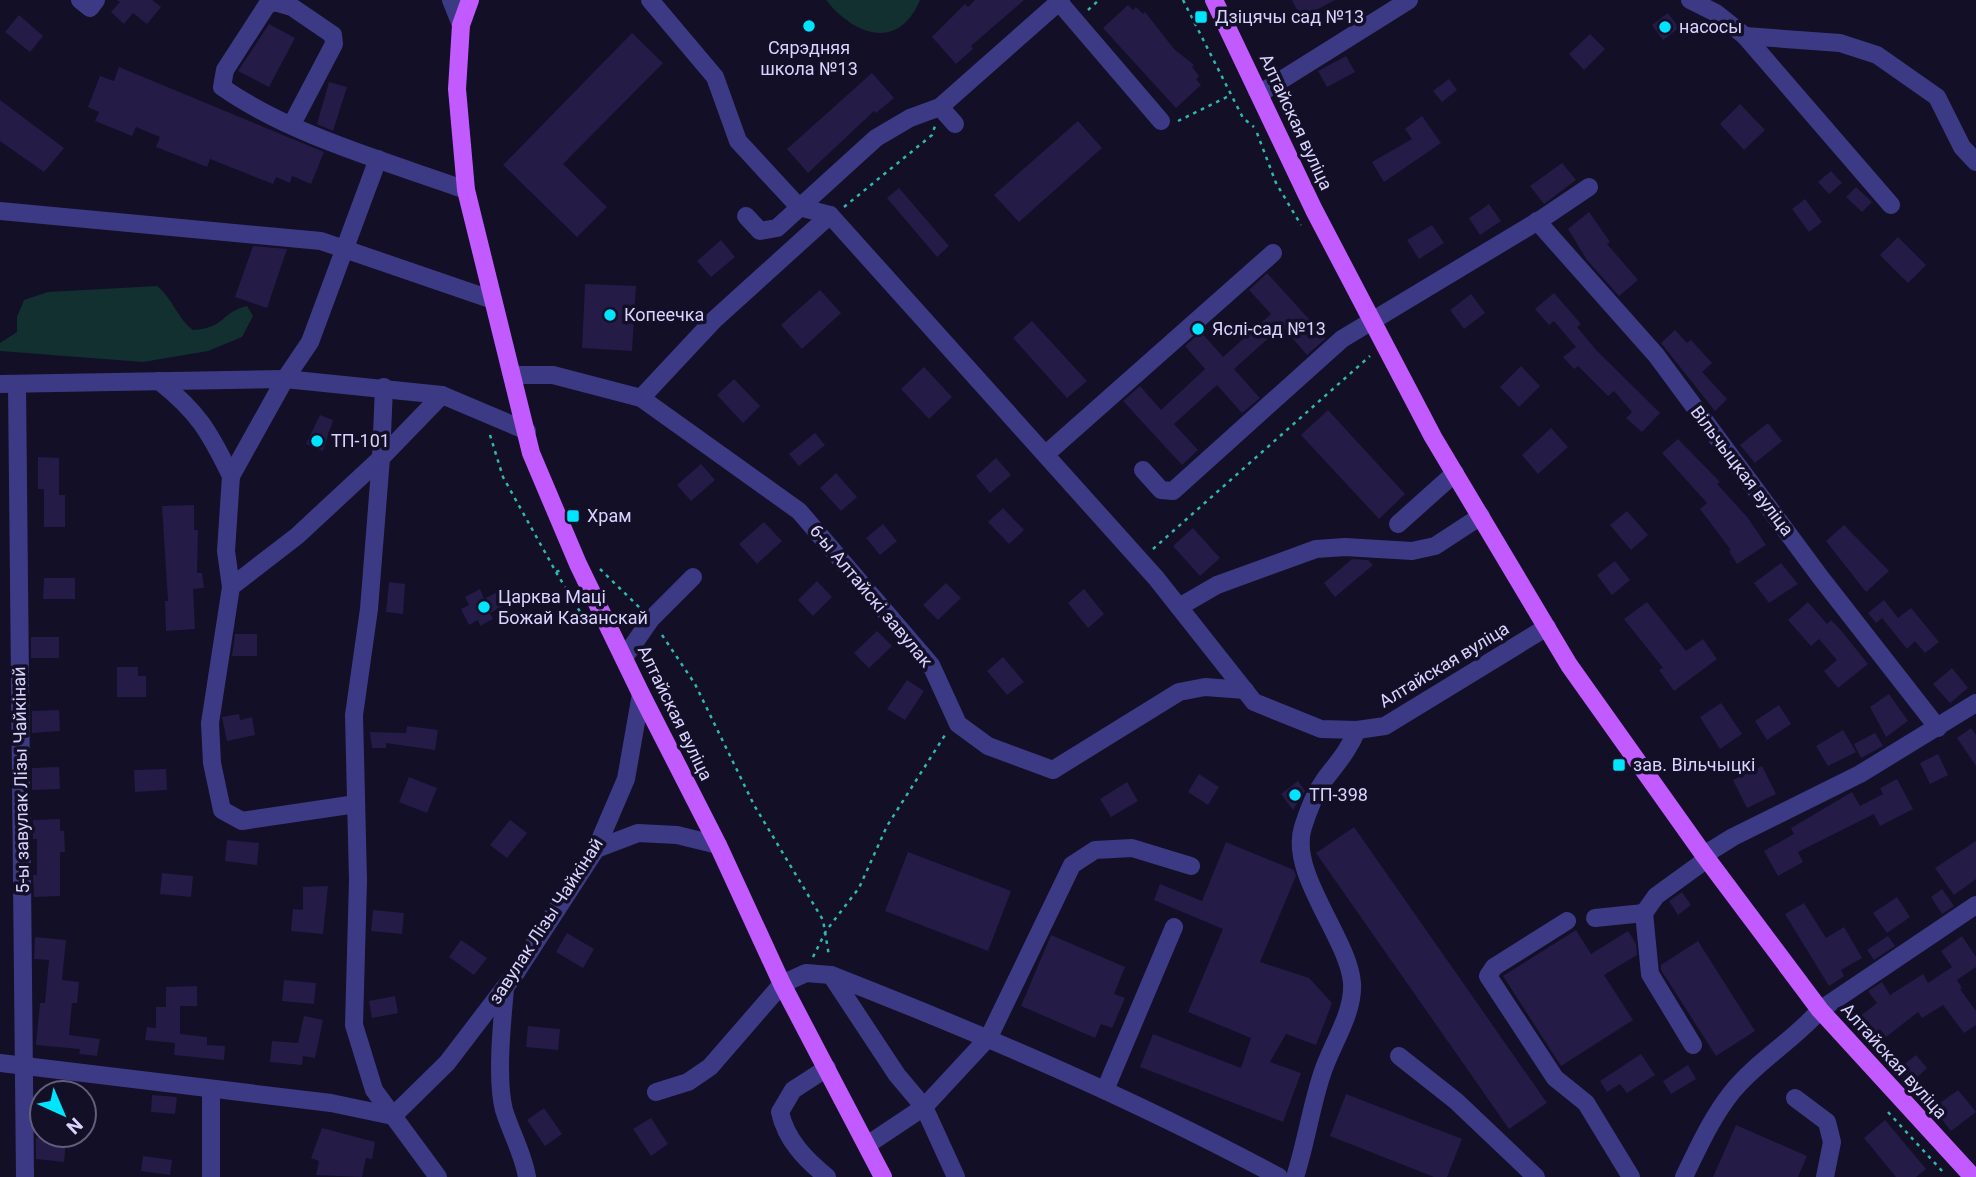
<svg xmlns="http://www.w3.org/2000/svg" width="1976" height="1177" font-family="Roboto,sans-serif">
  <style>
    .green { fill: #12302f }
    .building { fill: #241b47 }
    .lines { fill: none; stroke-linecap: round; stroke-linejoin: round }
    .path { stroke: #2fb8b0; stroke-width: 2.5; stroke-dasharray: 3.5 5; stroke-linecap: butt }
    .minor { stroke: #3d3a85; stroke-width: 18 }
    .major { stroke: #c25bff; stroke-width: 18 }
    .poi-dot { fill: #00e5ff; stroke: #130f26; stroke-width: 2.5 }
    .labels { text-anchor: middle; stroke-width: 7; stroke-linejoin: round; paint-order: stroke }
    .poi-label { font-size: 18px; fill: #d9d4ff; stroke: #130f26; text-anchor: start }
    .street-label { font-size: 18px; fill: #d9d4ff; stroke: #130f26 }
  </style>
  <rect width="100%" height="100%" fill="#130f26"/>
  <g class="green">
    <path d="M 826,0 L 920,0 C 898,52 854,35 826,0 Z"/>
    <path d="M 157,286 C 173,299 177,318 193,330 C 226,328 221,312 247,306 L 253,316 L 242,337 L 208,351 L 143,362 L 0,351 L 0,343 L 17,332 L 17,317 L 24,300 L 48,292 Z"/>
  </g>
  <g class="building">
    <polygon points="117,0 152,0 161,7 147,24 133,13 124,24 111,12 120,2"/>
    <polygon points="975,0 1024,0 971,46 973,49 956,64 932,37 965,4 968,7"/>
    <polygon points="1292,0 1335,0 1301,18"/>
    <polygon points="1128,5 1133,10 1136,7 1143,14 1145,12 1174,49 1194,65 1192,67 1199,76 1196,79 1201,85 1176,108 1103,28"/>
    <polygon points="1668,13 1679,28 1663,40 1652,25"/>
    <polygon points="19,15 43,36 30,52 5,32"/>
    <polygon points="269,24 295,38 269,87 238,71"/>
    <polygon points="632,33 663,63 563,164 607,207 577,237 503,165"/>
    <polygon points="1590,34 1605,49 1584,70 1569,54"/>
    <polygon points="1346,56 1355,72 1327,87 1318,71"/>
    <polygon points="119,67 324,152 311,184 292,176 290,183 276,177 273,184 210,159 207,167 156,147 160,137 136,127 132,136 95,121 99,112 88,107 100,76 114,81"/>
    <polygon points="872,73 894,98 876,113 874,111 808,173 787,149"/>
    <polygon points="1449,79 1457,90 1442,102 1433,91"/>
    <polygon points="329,82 347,87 333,131 317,124"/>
    <polygon points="0,100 64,148 44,172 0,141"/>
    <polygon points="1740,104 1765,130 1744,150 1720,124"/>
    <polygon points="1422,116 1441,143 1384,182 1372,162 1412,139 1405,129"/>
    <polygon points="1078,121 1102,148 1019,222 994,195"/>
    <polygon points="1562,163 1576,180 1544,204 1530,186"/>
    <polygon points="1831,171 1842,183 1829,194 1818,182"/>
    <polygon points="1856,187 1872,202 1862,212 1846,197"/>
    <polygon points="899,188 949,246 937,257 887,198"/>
    <polygon points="1805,199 1822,222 1809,232 1792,209"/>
    <polygon points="1489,204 1501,221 1480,235 1469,218"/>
    <polygon points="1589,212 1610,242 1607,244 1638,280 1619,296 1587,260 1568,229"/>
    <polygon points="1432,225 1444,243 1419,259 1407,240"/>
    <polygon points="1898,237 1926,265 1908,283 1880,255"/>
    <polygon points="721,240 735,257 711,277 697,261"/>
    <polygon points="253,246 287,249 267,308 235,297"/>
    <polygon points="1267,273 1326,338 1307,355 1282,326 1234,369 1260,398 1242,413 1217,385 1174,424 1198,450 1182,465 1123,401 1140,386 1161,410 1205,369 1185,346 1201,332 1223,357 1271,314 1249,290"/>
    <polygon points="585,284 636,286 632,351 582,348"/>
    <polygon points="820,290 841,313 802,349 781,325"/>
    <polygon points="1554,293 1581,324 1577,327 1596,350 1660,413 1642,432 1626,418 1632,412 1614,391 1608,396 1578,366 1574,369 1563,357 1576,347 1554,321 1549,325 1535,309"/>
    <polygon points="1471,294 1485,313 1464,329 1450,310"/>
    <polygon points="1032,321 1087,381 1067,398 1013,338"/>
    <polygon points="1675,330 1687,343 1691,340 1712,363 1702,372 1727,399 1715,411 1661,343"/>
    <polygon points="1521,366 1540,386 1519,407 1500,387"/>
    <polygon points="924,367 952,397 929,419 901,389"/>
    <polygon points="734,379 760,406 743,423 717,395"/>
    <polygon points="1328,410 1405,494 1379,519 1301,435"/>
    <polygon points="320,415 333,420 323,451 306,444"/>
    <polygon points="1768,423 1782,441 1755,463 1740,445"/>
    <polygon points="1551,428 1568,447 1538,474 1522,455"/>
    <polygon points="815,433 825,445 799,466 789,454"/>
    <polygon points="1678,439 1720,482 1717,484 1748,518 1766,545 1737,564 1729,551 1731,550 1700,509 1707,503 1662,453"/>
    <polygon points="38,457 59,458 59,495 65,495 65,527 44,527 44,489 38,489"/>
    <polygon points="996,458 1011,475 990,493 976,476"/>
    <polygon points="701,464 715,480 691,501 677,485"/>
    <polygon points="836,473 857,497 841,511 820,488"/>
    <polygon points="194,505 194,530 198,530 197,573 202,573 204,588 193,589 195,629 166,631 165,601 168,601 162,506"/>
    <polygon points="1003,508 1024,530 1009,544 988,522"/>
    <polygon points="1627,511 1648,535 1631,550 1610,525"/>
    <polygon points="764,522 782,541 757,564 739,544"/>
    <polygon points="883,524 897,541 880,555 866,538"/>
    <polygon points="1844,525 1889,571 1866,592 1826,541"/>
    <polygon points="1193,528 1220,558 1200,576 1173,546"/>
    <polygon points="1352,559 1368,560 1373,565 1335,597 1324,583"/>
    <polygon points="1615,561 1630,580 1612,595 1597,575"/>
    <polygon points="1781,563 1798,584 1769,603 1754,583"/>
    <polygon points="44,578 75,578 75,599 43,599"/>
    <polygon points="817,581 832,597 813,616 798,600"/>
    <polygon points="389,582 405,584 403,614 386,612"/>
    <polygon points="946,583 961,598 938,620 923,605"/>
    <polygon points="507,587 514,601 490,613 493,619 480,626 478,620 469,625 461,609 469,605 465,597 480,589 484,599"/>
    <polygon points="1084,589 1104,614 1088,628 1068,603"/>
    <polygon points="1884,600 1898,618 1911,608 1939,642 1925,653 1915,641 1907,649 1882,618 1876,623 1868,613"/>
    <polygon points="1647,602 1686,651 1703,639 1717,659 1674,691 1659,670 1663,668 1624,619"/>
    <polygon points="1808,602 1827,624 1831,620 1839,628 1868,664 1838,688 1824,671 1837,660 1819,639 1811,646 1788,620"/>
    <polygon points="877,631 892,646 869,668 854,653"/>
    <polygon points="235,634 257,634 257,656 232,656"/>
    <rect x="31" y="637" width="28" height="21"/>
    <polygon points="1003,657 1024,682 1007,695 987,671"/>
    <polygon points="117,667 138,667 138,676 146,676 146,697 117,697"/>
    <polygon points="1952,668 1968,688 1950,703 1933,684"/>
    <polygon points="907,680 924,691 905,720 887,709"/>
    <polygon points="1889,694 1908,721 1886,737 1870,707"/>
    <polygon points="1721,703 1742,734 1720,749 1700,717"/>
    <polygon points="1779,705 1791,724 1767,740 1755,721"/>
    <polygon points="59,710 60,731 32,733 32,711"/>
    <polygon points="239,714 240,720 252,717 255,735 227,741 222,717"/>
    <polygon points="407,726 438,730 435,750 386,743 386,748 372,748 370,732 406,733"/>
    <polygon points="1971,728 1976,735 1976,766 1957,738"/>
    <polygon points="1843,730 1856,752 1828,766 1816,746"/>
    <polygon points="1875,733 1883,746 1861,758 1854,744"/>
    <polygon points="1938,754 1948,775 1930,784 1920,763"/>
    <polygon points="1762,766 1776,794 1747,808 1733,780"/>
    <polygon points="59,767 60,789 32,790 32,768"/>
    <polygon points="166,769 167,790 135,792 134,770"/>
    <polygon points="1199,774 1219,787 1208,805 1188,792"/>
    <polygon points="409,777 437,788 427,813 399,802"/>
    <polygon points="1897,779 1913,809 1880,826 1874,814 1798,852 1803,862 1778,876 1764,851 1794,834 1791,828 1852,792 1860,806 1883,794 1880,788"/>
    <polygon points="1298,781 1305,791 1293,810 1281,794"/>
    <polygon points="1127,782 1138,801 1111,817 1100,799"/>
    <polygon points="60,819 60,831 64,831 65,852 60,852 60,896 34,897 33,875 37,875 37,839 33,839 33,820"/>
    <polygon points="510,820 527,833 507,858 490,845"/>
    <polygon points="1354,827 1547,1103 1509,1129 1316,853"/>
    <polygon points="227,840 259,843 257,865 225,861"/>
    <polygon points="1976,841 1976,879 1954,895 1935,868"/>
    <polygon points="1226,842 1294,870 1296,876 1260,962 1309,978 1332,1003 1316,1045 1286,1034 1270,1062 1301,1073 1283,1122 1140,1067 1153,1034 1241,1068 1251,1038 1188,1012 1223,929 1154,900 1160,884 1202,901"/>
    <polygon points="908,852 1011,891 988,951 885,911"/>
    <polygon points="162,873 193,876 191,897 160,894"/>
    <polygon points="328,886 323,934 291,931 293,909 303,910 303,887"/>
    <polygon points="1942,889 1954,906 1942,914 1931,897"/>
    <polygon points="1682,892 1691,905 1678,915 1669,901"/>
    <polygon points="1897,897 1910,917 1887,933 1873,913"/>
    <polygon points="1804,903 1826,938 1844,927 1862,958 1841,970 1844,976 1829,986 1785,914"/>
    <polygon points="373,910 404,913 402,934 371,931"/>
    <polygon points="1576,930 1591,954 1628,931 1636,944 1637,955 1604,975 1633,1020 1561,1066 1503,976"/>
    <polygon points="567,933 594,949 583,968 556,952"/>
    <polygon points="1051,935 1125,967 1114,994 1125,998 1112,1028 1101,1024 1095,1038 1021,1006"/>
    <polygon points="1888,936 1895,946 1874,960 1867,950"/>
    <polygon points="1962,936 1976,957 1976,967 1957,980 1962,988 1960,989 1976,1011 1976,1025 1964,1033 1943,1005 1922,1018 1918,1012 1886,1037 1880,1029 1873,1035 1859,1017 1877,1003 1868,991 1882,982 1890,995 1923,974 1928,983 1952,967 1941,951"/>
    <polygon points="35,937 66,940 62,980 79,982 77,1003 72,1003 69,1035 100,1039 97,1056 79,1054 80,1049 36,1045 40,1003 45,1003 49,960 34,959"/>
    <polygon points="461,940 487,958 474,975 449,957"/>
    <polygon points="1698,941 1755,1031 1716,1056 1661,970 1661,965"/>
    <polygon points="284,980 316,983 314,1004 282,1001"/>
    <polygon points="197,986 197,1006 180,1006 180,1034 207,1037 207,1045 225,1046 224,1060 174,1055 175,1043 145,1040 147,1027 156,1028 156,1007 166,1007 166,987"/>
    <polygon points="395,996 398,1013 372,1018 369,1001"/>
    <polygon points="304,1016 323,1020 315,1058 303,1056 302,1065 270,1062 272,1041 298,1043"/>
    <polygon points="528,1026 560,1029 558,1050 526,1047"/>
    <polygon points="1641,1054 1655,1075 1627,1093 1620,1084 1607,1092 1600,1081"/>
    <polygon points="1916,1055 1927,1068 1909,1085 1897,1070"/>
    <polygon points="1688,1065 1696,1079 1671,1094 1663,1081"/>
    <polygon points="1958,1090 1976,1112 1951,1131 1933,1108"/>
    <polygon points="1346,1094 1462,1139 1447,1177 1434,1177 1330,1136"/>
    <polygon points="152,1095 177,1097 175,1114 151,1112"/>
    <polygon points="544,1108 562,1134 545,1146 527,1120"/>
    <polygon points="651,1118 668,1144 651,1156 633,1129"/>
    <polygon points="1885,1120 1926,1169 1916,1177 1896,1177 1864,1138"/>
    <polygon points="1736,1125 1807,1156 1798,1177 1713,1177"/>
    <polygon points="322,1128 375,1142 372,1159 366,1158 362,1177 316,1175 319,1161 311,1158"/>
    <polygon points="36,1138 66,1141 64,1162 36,1159"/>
    <polygon points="143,1156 172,1160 170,1175 141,1171"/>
  </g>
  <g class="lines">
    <g class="path">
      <polyline points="1183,0 1243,118 1254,127"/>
      <polyline points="1088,10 1099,0"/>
      <polyline points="1178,121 1231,95"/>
      <polyline points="1257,133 1276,183 1301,225"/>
      <polyline points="844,207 932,135 935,126"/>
      <polyline points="490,435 503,477 556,572 561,570"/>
      <polyline points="1153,549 1370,356"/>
      <polyline points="600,569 640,608"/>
      <polyline points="556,572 585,620"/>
      <polyline points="662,635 695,684 754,805 823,920 829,956"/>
      <polyline points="813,957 826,931 859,888 887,826 945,735"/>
      <polyline points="1888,1112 1943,1172"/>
    </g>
    <g class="minor">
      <polyline points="80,0 90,8 96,0"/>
      <polyline points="451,0 461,25"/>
      <polyline points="650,0 715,77 738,141 799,207 830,215 1156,578 1254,702 1321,729 1357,730 1385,726 1547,627"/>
      <polyline points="1690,0 1716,13 1745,36 1891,205"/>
      <polyline points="1059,2 1161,121"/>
      <polyline points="1745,36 1840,43 1877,55 1937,97 1962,147 1976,162"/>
      <polyline points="1259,94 1409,0"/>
      <polyline points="940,107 955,124"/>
      <path d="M 292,124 L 334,44 L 333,35 L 292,7 L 275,2 L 267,5 L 225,70 L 222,87 C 290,135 388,162 466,190"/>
      <polyline points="0,211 321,241 493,300"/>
      <polyline points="746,216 760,231 777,228 876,138 910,118 940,107 1061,0"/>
      <polyline points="1537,221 1656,355 1821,578 1938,728"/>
      <polyline points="514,375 553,375 641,398 799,511 931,665 958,724 988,746 1053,770 1179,692 1205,687 1245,690"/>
      <path d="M 159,381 C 198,412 209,431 231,476"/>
      <polyline points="0,384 285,379 442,395 527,431"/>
      <polyline points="17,384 25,1177"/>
      <polyline points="384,387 381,458 442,395"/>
      <polyline points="641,398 714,320 830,215"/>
      <polyline points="1046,454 1273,253"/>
      <polyline points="1143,470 1161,490 1173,491 1342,339 1543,218 1589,187"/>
      <polyline points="1398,524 1455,473"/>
      <polyline points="231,587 226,551 231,476 285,379 310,342 378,159"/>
      <polyline points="1179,607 1217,585 1316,549 1345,547 1412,551 1435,546 1481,516"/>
      <polyline points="624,658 651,619 693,577"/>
      <polyline points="356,804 242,821 222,810 212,763 210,723 231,587 297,536 381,458 369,609 354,715 358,880 354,1025 374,1090 438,1177"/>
      <polyline points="596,849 638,833 677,835 718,845"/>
      <polyline points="1704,855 1733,837 1860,774 1976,703"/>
      <polyline points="1595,918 1644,913"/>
      <polyline points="1567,921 1494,967 1488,976 1555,1078 1586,1103 1631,1177"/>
      <polyline points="831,975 897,1075 924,1107 956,1177"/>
      <path d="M 505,989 C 502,1022 496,1079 504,1110 C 511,1133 523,1153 527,1177"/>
      <polyline points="1693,1045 1650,974 1644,913 1656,896 1707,859"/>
      <polyline points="1399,1056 1456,1101 1536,1177"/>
      <polyline points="0,1063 331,1103 393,1116"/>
      <path d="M 827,1068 L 793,1090 L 780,1112 C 786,1140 806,1160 827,1177"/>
      <polyline points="1105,1090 1174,927"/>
      <polyline points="211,1091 211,1177"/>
      <path d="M 656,1092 L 688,1082 L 710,1067 L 782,984 L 806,973 L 831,975 C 984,1035 1134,1099 1279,1177"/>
      <polyline points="1795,1098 1827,1122 1832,1142 1825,1177"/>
      <polyline points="393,1116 447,1063 515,974 596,849 626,779 641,694"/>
      <polyline points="867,1145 924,1107 989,1037 1072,865 1095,850 1132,848 1191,866"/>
      <path d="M 1295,1177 C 1306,1143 1311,1107 1322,1074 C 1331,1045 1354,1014 1352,983 C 1349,939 1288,873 1303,827 C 1308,811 1315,793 1325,779 C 1338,762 1349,750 1357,730"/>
      <path d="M 1684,1177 C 1698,1148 1712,1117 1732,1092 C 1757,1061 1794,1040 1820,1010 L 1976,905"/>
    </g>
    <g class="major">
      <polyline points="470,0 461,25 457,89 466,190 531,453 578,564 641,694 718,845 782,984 883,1177"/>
      <polyline points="1214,0 1314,210 1433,437 1569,665 1704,855 1820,1010 1973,1177"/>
    </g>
  </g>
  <g class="poi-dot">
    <rect x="1194" y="10" width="14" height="14" rx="3.5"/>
    <circle cx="809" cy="26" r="7"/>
    <circle cx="1665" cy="27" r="7"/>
    <circle cx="610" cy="315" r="7"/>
    <circle cx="1198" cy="329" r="7"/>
    <circle cx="317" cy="441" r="7"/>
    <rect x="566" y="509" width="14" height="14" rx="3.5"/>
    <circle cx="484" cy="607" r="7"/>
    <rect x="1612" y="758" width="14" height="14" rx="3.5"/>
    <circle cx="1295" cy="795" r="7"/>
  </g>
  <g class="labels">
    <g class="poi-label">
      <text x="1215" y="23">Дзіцячы сад №13</text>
      <text x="1679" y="33">насосы</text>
      <text x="809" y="54" text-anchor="middle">Сярэдняя<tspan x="809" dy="21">школа №13</tspan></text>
      <text x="624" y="321">Копеечка</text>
      <text x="1212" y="335">Яслі-сад №13</text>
      <text x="331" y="447">ТП-101</text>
      <text x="587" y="522">Храм</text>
      <text x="498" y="603">Царква Маці<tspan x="498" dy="21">Божай Казанскай</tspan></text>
      <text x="1633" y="771">зав. Вільчыцкі</text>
      <text x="1309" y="801">ТП-398</text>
    </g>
    <g class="street-label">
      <text transform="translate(1296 122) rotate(65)" y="6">Алтайская вуліца</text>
      <text transform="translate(1742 471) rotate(53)" y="6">Вільчыцкая вуліца</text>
      <text transform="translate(871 596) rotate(50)" y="6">6-ы Алтайскі завулак</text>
      <text transform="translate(1444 665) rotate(-31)" y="6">Алтайская вуліца</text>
      <text transform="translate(675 713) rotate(64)" y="6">Алтайская вуліца</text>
      <text transform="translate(21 780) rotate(-91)" y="6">5-ы завулак Лізы Чайкінай</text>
      <text transform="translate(546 921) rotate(-57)" y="6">завулак Лізы Чайкінай</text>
      <text transform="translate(1894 1061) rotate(48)" y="6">Алтайская вуліца</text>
    </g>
  </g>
  <g transform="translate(63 1114) rotate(136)"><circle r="33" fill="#130f26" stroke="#625e7d" stroke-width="2"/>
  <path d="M0-5L12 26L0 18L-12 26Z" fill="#00e5ff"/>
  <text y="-10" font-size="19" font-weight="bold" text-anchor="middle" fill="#d9d4ff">N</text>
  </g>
</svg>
